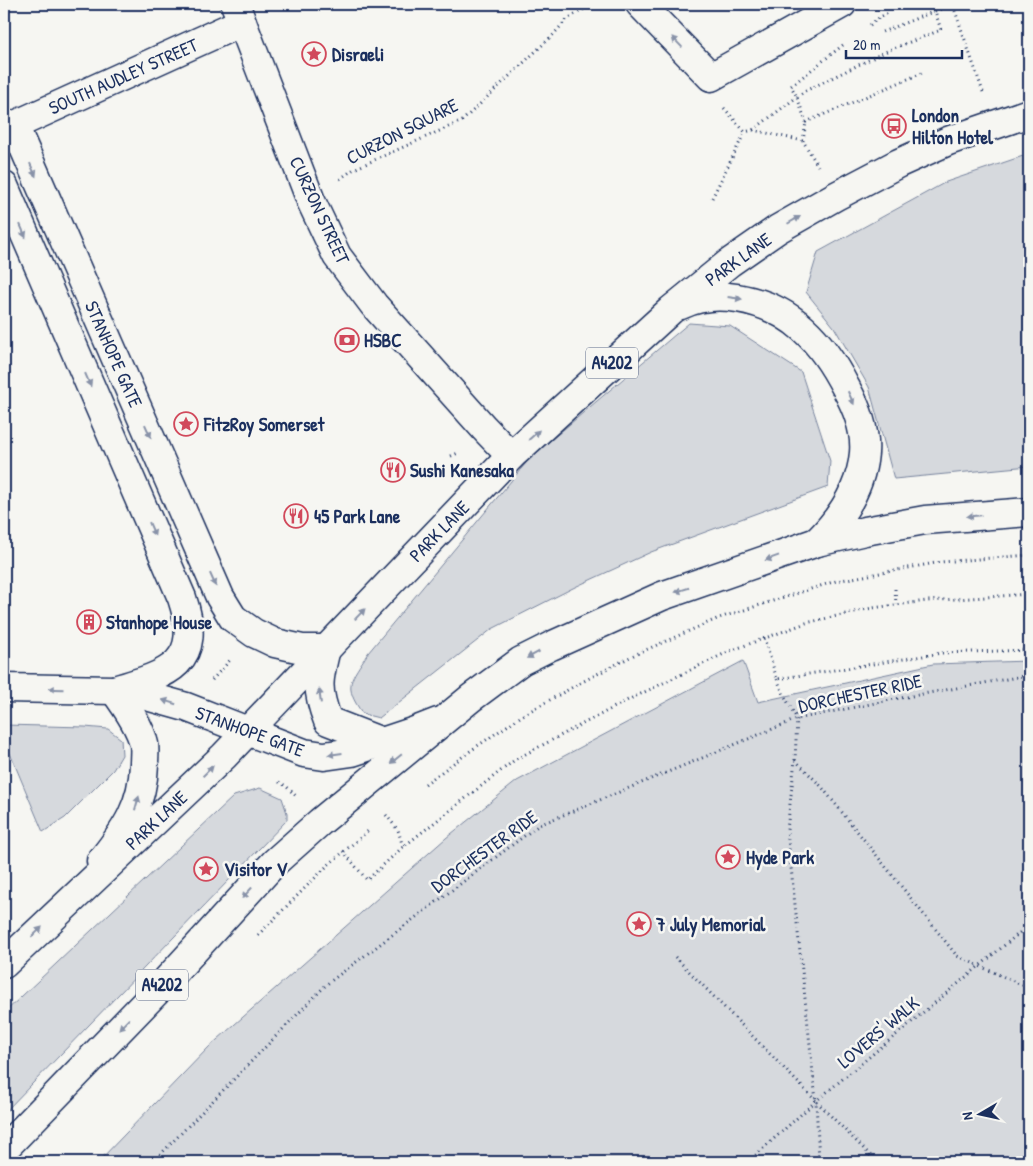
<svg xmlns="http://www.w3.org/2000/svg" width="1033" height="1166" font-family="'Patrick Hand',sans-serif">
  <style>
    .green { fill: #d6d9dd; stroke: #78849e }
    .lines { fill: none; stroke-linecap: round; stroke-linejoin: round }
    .minor-casing { stroke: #1b2f5e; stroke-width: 31 }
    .highway-casing { stroke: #1b2f5e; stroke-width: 31 }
    .path { stroke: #1b2f5e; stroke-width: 3; stroke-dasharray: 1 4; stroke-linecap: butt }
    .minor { stroke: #f6f6f2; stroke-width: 28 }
    .highway { stroke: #f6f6f2; stroke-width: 28 }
    .oneway { fill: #8892a8 }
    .labels { text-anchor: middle; stroke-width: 5; stroke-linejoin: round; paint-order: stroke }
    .shield { fill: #f6f6f2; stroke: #5d6b8a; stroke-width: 1 }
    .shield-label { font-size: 18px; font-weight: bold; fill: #1b2f5e }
    .poi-label { font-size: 19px; font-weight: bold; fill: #1b2f5e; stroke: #f6f6f2; text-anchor: start }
    .street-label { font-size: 19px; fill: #1b2f5e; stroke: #f6f6f2 }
  </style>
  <rect width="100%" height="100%" fill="#f6f6f2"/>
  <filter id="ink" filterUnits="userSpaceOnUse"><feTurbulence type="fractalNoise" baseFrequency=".02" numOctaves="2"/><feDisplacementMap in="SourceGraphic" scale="10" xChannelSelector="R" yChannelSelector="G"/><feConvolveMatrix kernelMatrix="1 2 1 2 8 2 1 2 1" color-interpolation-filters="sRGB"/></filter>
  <g filter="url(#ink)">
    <g class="green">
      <polygon points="1029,154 1029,466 894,479 869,387 834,327 806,292 818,252 946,182"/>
      <path d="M 689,323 L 730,326 L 801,372 L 830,461 L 828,487 L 651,552 L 575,587 L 492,629 L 379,718 L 363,714 C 342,685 351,680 368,653 L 531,457 Z"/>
      <polygon points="743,661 758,702 933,664 1029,661 1029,1162 98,1162 209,1047 446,838 517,781"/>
      <polygon points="4,725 85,727 108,729 121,739 122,755 113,770 65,818 43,832 4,739"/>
      <polygon points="260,788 282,798 287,813 287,820 4,1113 4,1013 234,796"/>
    </g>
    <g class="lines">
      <g class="minor-casing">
        <g id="minor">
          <polyline points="235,4 311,201 337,256 374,305 484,428 511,456"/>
          <polyline points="640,4 711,77 842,4"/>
          <path d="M 14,125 L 220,597 L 233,618 L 254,633 L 275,643 L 302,649 L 326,649 C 318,680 316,690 328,721 L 382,742"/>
          <polyline points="4,130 242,22"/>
          <path d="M 4,186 L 182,598 C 204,664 169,674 114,690"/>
          <polyline points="4,688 114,690 136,693 186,707 304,753 324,756 352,752 415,731 438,722"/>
          <path d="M 101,861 C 126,830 143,805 144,764 C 144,758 145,750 144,744 C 140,726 125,705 114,690"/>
        </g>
      </g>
      <g class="highway-casing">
        <g id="highway">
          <path d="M 681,305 C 699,296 718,295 737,298 C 792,307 822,341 846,388 C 857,408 866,431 864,453 C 861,489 841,518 817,542"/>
          <polyline points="4,964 224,756 511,456 671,310 729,263 778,229 836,196 899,163 948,141 1029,113"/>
          <polyline points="4,1149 155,993 275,862 320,822 471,698 521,661 551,646 662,596 817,542 865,531 925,520 1029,512"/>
        </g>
      </g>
      <g class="path">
        <polyline points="935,11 953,5 983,92"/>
        <polyline points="870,25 880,17 891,12"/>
        <polyline points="843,45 791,86 797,97 806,122 922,73"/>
        <polyline points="724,108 745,132 753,130 803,141 818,166"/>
        <polyline points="753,130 805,91 889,50 941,30 935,11 882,32"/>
        <polyline points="803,141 806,122"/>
        <polyline points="340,179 354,169 462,121 553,35 567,19 593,4"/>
        <polyline points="712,198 745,132"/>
        <polyline points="451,456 458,453"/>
        <polyline points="895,589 896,604"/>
        <polyline points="764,638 777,679 942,653 1029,650"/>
        <polyline points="777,679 784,695 797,719 795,760 787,830 816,1101 877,1162"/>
        <polyline points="212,680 231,659"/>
        <polyline points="795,760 821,786 957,956 1029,988"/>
        <polyline points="279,782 286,786 297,797"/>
        <polyline points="425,784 473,749 523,715 580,683 634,655 719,618 836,581 941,562 1029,555"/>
        <polyline points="386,815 398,830 403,847"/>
        <polyline points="343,851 367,880 403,847 516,759 630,699 730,651 806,623 872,608 927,601 1029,594"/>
        <polyline points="258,935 327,866 368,831"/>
        <polyline points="675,957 816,1101 819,1162"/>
        <polyline points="153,1162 327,984 539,825 797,719 895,699 1029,675"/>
        <polyline points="748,1162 816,1101 1029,925"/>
      </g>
      <use href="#minor" class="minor"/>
      <use href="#highway" class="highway"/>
    </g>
    <defs><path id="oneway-solid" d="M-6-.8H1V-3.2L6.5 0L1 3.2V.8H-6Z" transform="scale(1.25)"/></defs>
    <g class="oneway">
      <use href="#oneway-solid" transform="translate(677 42) rotate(-134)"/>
      <use href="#oneway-solid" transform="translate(33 170) rotate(66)"/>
      <use href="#oneway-solid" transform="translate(794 220) rotate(-30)"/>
      <use href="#oneway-solid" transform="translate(23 231) rotate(67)"/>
      <use href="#oneway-solid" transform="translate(735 298) rotate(8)"/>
      <use href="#oneway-solid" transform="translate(88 380) rotate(67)"/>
      <use href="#oneway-solid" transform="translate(851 398) rotate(65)"/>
      <use href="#oneway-solid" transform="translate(148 431) rotate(66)"/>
      <use href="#oneway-solid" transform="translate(534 435) rotate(-42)"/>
      <use href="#oneway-solid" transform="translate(974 516) rotate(175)"/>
      <use href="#oneway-solid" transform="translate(152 529) rotate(67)"/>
      <use href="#oneway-solid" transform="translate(772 558) rotate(160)"/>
      <use href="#oneway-solid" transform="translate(213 580) rotate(66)"/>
      <use href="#oneway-solid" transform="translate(682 590) rotate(162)"/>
      <use href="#oneway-solid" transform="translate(360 614) rotate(-46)"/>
      <use href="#oneway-solid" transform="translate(533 655) rotate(152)"/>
      <use href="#oneway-solid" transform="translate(56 689) rotate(-179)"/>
      <use href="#oneway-solid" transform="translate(320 696) rotate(-97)"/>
      <use href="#oneway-solid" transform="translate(169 702) rotate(-162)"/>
      <use href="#oneway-solid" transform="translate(335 754) rotate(173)"/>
      <use href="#oneway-solid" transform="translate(396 759) rotate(141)"/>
      <use href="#oneway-solid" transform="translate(208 771) rotate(-44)"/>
      <use href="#oneway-solid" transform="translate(137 803) rotate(-74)"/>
      <use href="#oneway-solid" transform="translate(247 893) rotate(133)"/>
      <use href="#oneway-solid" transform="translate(37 932) rotate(-44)"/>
      <use href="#oneway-solid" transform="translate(124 1024) rotate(134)"/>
    </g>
  </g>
  <defs>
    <g id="sight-ring" transform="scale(1.25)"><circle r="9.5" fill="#f6f6f2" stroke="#d1495b" stroke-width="1.5"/><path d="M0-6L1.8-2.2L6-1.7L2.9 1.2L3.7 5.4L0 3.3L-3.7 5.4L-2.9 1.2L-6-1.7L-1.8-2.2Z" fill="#d1495b"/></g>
    <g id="bus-ring" transform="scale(1.25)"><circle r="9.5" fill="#f6f6f2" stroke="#d1495b" stroke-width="1.5"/><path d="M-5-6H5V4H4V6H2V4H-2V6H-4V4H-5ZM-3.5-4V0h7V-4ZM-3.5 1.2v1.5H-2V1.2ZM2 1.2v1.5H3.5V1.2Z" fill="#d1495b"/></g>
    <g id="bank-ring" transform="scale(1.25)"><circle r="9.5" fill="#f6f6f2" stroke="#d1495b" stroke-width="1.5"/><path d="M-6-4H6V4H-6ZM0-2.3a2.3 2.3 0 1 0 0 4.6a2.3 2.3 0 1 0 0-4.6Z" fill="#d1495b"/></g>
    <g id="restaurant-ring" transform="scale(1.25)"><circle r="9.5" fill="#f6f6f2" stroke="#d1495b" stroke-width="1.5"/><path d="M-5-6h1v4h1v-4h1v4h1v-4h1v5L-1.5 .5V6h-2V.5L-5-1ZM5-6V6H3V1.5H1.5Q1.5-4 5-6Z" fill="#d1495b"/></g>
    <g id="building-ring" transform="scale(1.25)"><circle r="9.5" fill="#f6f6f2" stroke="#d1495b" stroke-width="1.5"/><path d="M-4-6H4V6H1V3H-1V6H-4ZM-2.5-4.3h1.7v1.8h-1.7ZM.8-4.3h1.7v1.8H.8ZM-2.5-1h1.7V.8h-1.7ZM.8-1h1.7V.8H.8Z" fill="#d1495b"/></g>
  </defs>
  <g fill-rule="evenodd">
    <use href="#sight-ring" x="314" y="54"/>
    <use href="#bus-ring" x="894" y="126"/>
    <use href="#bank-ring" x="347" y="340"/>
    <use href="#sight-ring" x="186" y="424"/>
    <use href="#restaurant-ring" x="393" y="470"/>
    <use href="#restaurant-ring" x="296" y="516"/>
    <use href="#building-ring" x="89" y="622"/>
    <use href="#sight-ring" x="728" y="857"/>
    <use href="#sight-ring" x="206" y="869"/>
    <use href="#sight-ring" x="639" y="924"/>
  </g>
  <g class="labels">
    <g class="shield">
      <rect x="586" y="347.5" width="52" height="31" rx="4"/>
      <rect x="136" y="969.5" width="52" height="31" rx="4"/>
    </g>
    <g class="shield-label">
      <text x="612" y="369">A4202</text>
      <text x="162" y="991">A4202</text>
    </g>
    <g class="poi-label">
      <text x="332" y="61">Disraeli</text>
      <text x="912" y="122">London<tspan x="912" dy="22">Hilton Hotel</tspan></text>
      <text x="364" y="347">HSBC</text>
      <text x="204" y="431">FitzRoy Somerset</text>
      <text x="410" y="477">Sushi Kanesaka</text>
      <text x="314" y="523">45 Park Lane</text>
      <text x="106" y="629">Stanhope House</text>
      <text x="746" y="864">Hyde Park</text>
      <text x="224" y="876">Visitor V</text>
      <text x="656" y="931">7 July Memorial</text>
    </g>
    <g class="street-label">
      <text transform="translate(123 76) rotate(-24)" y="7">SOUTH AUDLEY STREET</text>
      <text transform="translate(402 131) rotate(-27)" y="7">CURZON SQUARE</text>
      <text transform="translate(320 210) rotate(65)" y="7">CURZON STREET</text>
      <text transform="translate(738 259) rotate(-36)" y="7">PARK LANE</text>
      <text transform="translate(114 354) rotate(66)" y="7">STANHOPE GATE</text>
      <text transform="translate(439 531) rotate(-46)" y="7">PARK LANE</text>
      <text transform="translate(860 693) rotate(-12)" y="7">DORCHESTER RIDE</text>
      <text transform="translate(250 731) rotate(20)" y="7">STANHOPE GATE</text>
      <text transform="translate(156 820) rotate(-43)" y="7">PARK LANE</text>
      <text transform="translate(484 851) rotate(-36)" y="7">DORCHESTER RIDE</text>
      <text transform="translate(878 1032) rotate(-40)" y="7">LOVERS' WALK</text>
    </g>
  </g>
  <rect width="1033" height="1166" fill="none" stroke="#f6f6f2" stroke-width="20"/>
  <rect x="10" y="10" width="1013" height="1146" fill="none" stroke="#1b2f5e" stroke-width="2" filter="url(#ink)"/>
  <g transform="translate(980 1114) rotate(261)" stroke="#f6f6f2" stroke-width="4" paint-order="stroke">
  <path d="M0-4L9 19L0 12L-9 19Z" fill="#1b2f5e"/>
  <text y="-8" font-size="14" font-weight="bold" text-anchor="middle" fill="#1b2f5e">N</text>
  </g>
  <path d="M846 50v8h116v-8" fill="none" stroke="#1b2f5e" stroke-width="2.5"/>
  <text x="853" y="50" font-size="15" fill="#1b2f5e" stroke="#f6f6f2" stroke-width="4" paint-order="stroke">20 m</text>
</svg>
